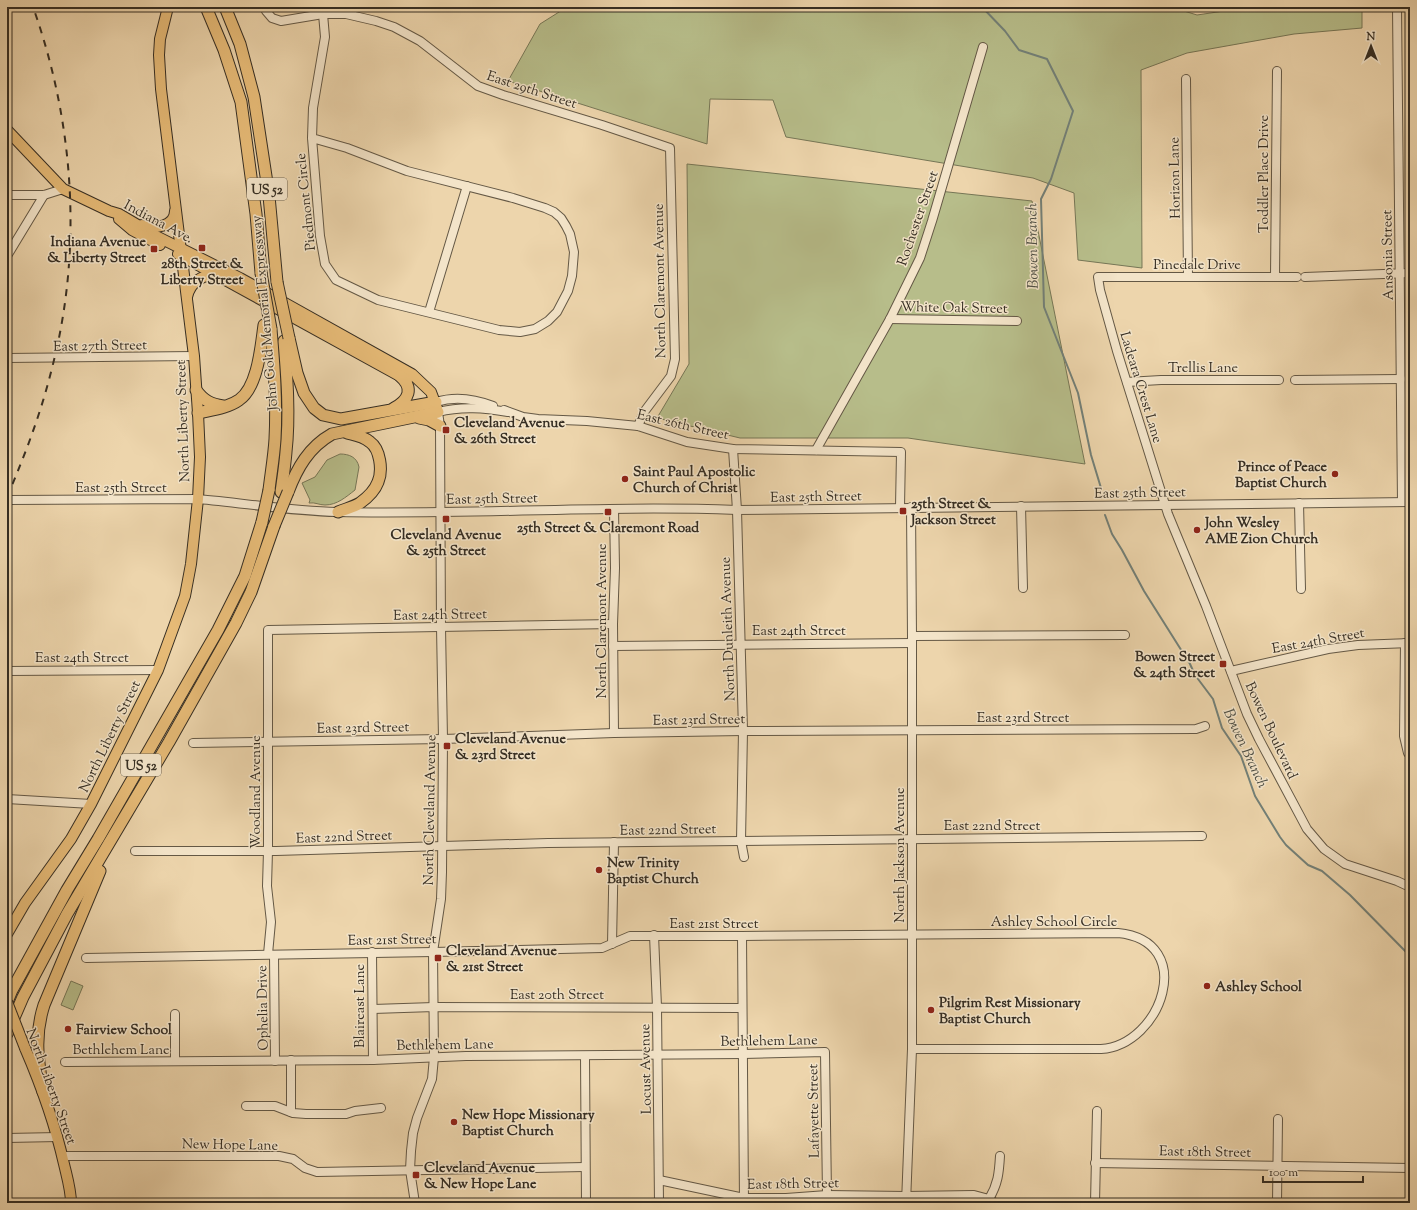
<svg xmlns="http://www.w3.org/2000/svg" width="1417" height="1210" font-family="'Sorts Mill Goudy',serif">
  <style>
    .green { fill: #b7bd8a; stroke: #767656 }
    .lines { fill: none; stroke-linecap: round; stroke-linejoin: round }
    .stream { stroke: #738078; stroke-width: 2 }
    .minor-casing { stroke: #645845; stroke-width: 10 }
    .major-casing { stroke: #362e23; stroke-width: 12 }
    .highway-casing { stroke: #362e23; stroke-width: 13 }
    .minor { stroke: #f3e4c9; stroke-width: 8 }
    .major { stroke: #e6ba76; stroke-width: 10 }
    .highway { stroke: #e6ba76; stroke-width: 11 }
    .rail { stroke: #362e23; stroke-width: 2; stroke-dasharray: 7 7; stroke-linecap: butt }
    .major-bridge-casing { stroke: #362e23; stroke-width: 12; stroke-linecap: butt }
    .highway-bridge-casing { stroke: #362e23; stroke-width: 13; stroke-linecap: butt }
    .major-bridge { stroke: #e6ba76; stroke-width: 10 }
    .highway-bridge { stroke: #e6ba76; stroke-width: 11 }
    .poi-dot { fill: #8f2418; stroke: #f3e4c9; stroke-width: 1.5 }
    .labels { text-anchor: middle; stroke-width: 3; stroke-linejoin: round; paint-order: stroke }
    .shield { fill: #f3e4c9; stroke: #6f6555; stroke-width: 1 }
    .shield-label { font-size: 13px; font-weight: bold; fill: #362e23 }
    .street-label { font-size: 14px; fill: #362e23; stroke: #f3e4c9 }
    .poi-label { font-size: 14px; font-weight: bold; fill: #362e23; stroke: #f3e4c9; text-anchor: start }
    .water-label { font-size: 15px; font-style: italic; fill: #4f5046; stroke: #f3e4c9 }
  </style>
  <rect width="100%" height="100%" fill="#edd5ac"/>
  <filter id="stains"><feTurbulence type="fractalNoise" baseFrequency=".005" numOctaves="4"/><feColorMatrix values="0 0 0 0 .2 0 0 0 0 .09 0 0 0 0 .02 0 0 0 .5 -.17"/></filter>
  <radialGradient id="worn" r=".72"><stop offset=".6" stop-color="#630" stop-opacity="0"/><stop offset="1" stop-color="#630" stop-opacity=".3"/></radialGradient>
  <g class="green">
    <polygon points="567,7 1171,7 1197,15 1251,7 1362,7 1362,28 1294,34 1187,53 1141,70 1142,268 1078,260 1074,193 1033,178 786,137 773,100 710,99 707,144 508,81 540,24"/>
    <polygon points="687,164 1032,201 1085,464 908,438 740,438 657,418 689,364"/>
    <path d="M 340,454 C 349,454 357,457 359,467 L 355,490 C 346,497 337,505 325,505 C 319,505 315,502 309,503 L 310,500 L 302,483 L 315,477 L 327,460 Z"/>
    <polygon points="71,981 83,986 73,1010 61,1005"/>
  </g>
  <g class="lines">
    <g class="stream">
      <polyline points="982,7 1005,31 1019,50 1047,59 1073,111 1051,179 1041,199 1044,307 1078,393 1091,455 1101,488 1101,498"/>
      <polyline points="1105,515 1112,534 1122,550 1144,591 1190,664 1195,675 1213,699 1222,728 1241,756 1255,796 1280,837 1286,845 1308,865 1322,871 1350,895 1410,956"/>
    </g>
    <g class="minor-casing">
      <g id="minor">
        <polyline points="266,7 266,11 272,18 281,21 323,14 346,14 376,21 394,27 420,41 478,86 503,95 602,125 670,148 675,359 671,376 644,412 638,426"/>
        <polyline points="1397,7 1402,502"/>
        <polyline points="1186,79 1188,277"/>
        <polyline points="312,138 347,148 407,171 513,198 545,208 554,212 561,218 566,226 570,234 574,252 572,276 568,291 557,312 548,321 535,329 520,332 499,330 378,300 336,280 325,264 320,236 312,138 313,108 325,37 323,14"/>
        <polyline points="7,195 44,195 63,189"/>
        <polyline points="7,256 44,195"/>
        <polyline points="1275,277 1277,71"/>
        <polyline points="1297,277 1098,277 1100,290 1117,351 1168,514 1206,606 1247,714 1259,739 1307,829 1324,849 1345,864 1397,881 1410,887"/>
        <polyline points="1305,277 1410,273"/>
        <polyline points="429,312 467,186"/>
        <polyline points="890,319 1017,321"/>
        <polyline points="7,358 194,356"/>
        <polyline points="1295,380 1401,379"/>
        <polyline points="1127,382 1161,380 1279,380"/>
        <path d="M 436,402 C 455,396 475,399 493,406"/>
        <polyline points="504,410 523,417 538,419 587,421 638,426 687,442 733,449 901,452 900,507"/>
        <polyline points="733,449 737,510 743,731 741,841 744,857"/>
        <polyline points="816,450 890,319 920,258 932,221 983,47"/>
        <path d="M 7,500 L 198,499 C 244,503 290,511 337,512 C 470,515 603,505 737,510 L 1410,502"/>
        <polyline points="1299,503 1301,589"/>
        <polyline points="1021,506 1023,588"/>
        <polyline points="614,509 615,568 613,624 614,733"/>
        <polyline points="912,636 1125,635"/>
        <polyline points="1405,643 1404,736 1408,753 1410,754"/>
        <polyline points="613,646 912,643"/>
        <polyline points="7,671 158,670"/>
        <polyline points="1231,671 1328,649 1358,645 1410,643"/>
        <polyline points="193,743 443,739 614,733 743,731 1196,729 1205,726"/>
        <polyline points="7,799 91,804"/>
        <polyline points="135,851 276,851 548,843 741,841 1202,836"/>
        <polyline points="654,935 657,1007 659,1203"/>
        <polyline points="742,936 744,1202"/>
        <polyline points="612,944 614,842"/>
        <polyline points="372,952 373,1060"/>
        <polyline points="268,954 271,922 267,886 268,851 268,630 613,624"/>
        <polyline points="274,955 275,1061"/>
        <path d="M 86,958 L 433,952 L 602,948 L 630,936 L 742,936 L 1118,933 C 1198,941 1162,1045 1101,1049 L 912,1049"/>
        <polyline points="373,1009 434,1007 742,1008"/>
        <polyline points="175,1014 175,1061"/>
        <polyline points="585,1056 586,1203"/>
        <polyline points="65,1062 373,1060 466,1056 743,1054 825,1052 827,1195"/>
        <polyline points="246,1106 275,1106 293,1113 306,1114 346,1114 355,1111 381,1108"/>
        <polyline points="291,1112 291,1060"/>
        <polyline points="7,1138 58,1137"/>
        <polyline points="63,1156 279,1156 293,1159 305,1168 317,1172 585,1167"/>
        <polyline points="1095,1163 1410,1168"/>
        <polyline points="659,1180 744,1198 786,1198 827,1195 906,1196 974,1195 989,1199 995,1203"/>
        <path d="M 989,1199 C 998,1184 999,1173 1000,1156"/>
        <path d="M 415,1203 L 410,1170 L 411,1151 L 413,1133 L 417,1118 L 432,1079 L 434,1057 L 433,952 L 441,899 L 442,872 L 443,739 L 441,627 L 440,426 L 438,412 C 462,406 484,408 508,412"/>
        <polyline points="906,1203 912,1049 912,636 911,507"/>
        <polyline points="1095,1203 1097,1111"/>
        <polyline points="1277,1203 1278,1119"/>
      </g>
    </g>
    <g class="major-casing">
      <g id="major">
        <polyline points="7,130 63,189 109,211 119,214 158,237 240,278 412,374 431,392 437,408"/>
        <polyline points="119,219 132,230 160,245"/>
        <path d="M 142,225 C 155,229 175,227 175,211"/>
        <polyline points="178,254 407,380"/>
        <path d="M 187,297 C 190,283 203,272 218,277"/>
        <polyline points="7,934 25,903 71,839 91,804 158,670 185,596 191,564 198,499 200,457 198,413 194,356 161,89 159,55 160,39 168,7"/>
        <path d="M 25,1048 C 41,1085 55,1124 64,1164 C 67,1177 71,1190 71,1203"/>
      </g>
    </g>
    <g class="highway-casing">
      <g id="highway">
        <polyline points="206,7 224,50 241,102 256,214 261,273"/>
        <polyline points="225,7 240,44 254,97 269,196 277,282"/>
        <polyline points="289,338 297,373 304,393 314,408 323,415 341,419 436,402"/>
        <path d="M 196,390 C 204,401 211,404 223,406"/>
        <path d="M 394,408 C 409,400 414,388 400,376"/>
        <path d="M 198,413 C 211,410 228,408 239,400 C 258,387 261,346 264,325"/>
        <polyline points="419,418 429,420 440,426"/>
        <path d="M 269,490 C 271,473 274,456 275,439 C 277,402 274,365 271,329"/>
        <path d="M 281,492 C 283,478 285,465 286,452 C 290,415 287,377 284,341"/>
        <path d="M 288,492 C 297,468 309,447 332,434 L 438,412"/>
        <path d="M 338,512 C 345,509 354,507 360,503 C 367,498 375,490 378,482 C 383,470 380,449 370,442 C 363,436 355,435 347,433"/>
        <polyline points="7,1002 12,990 67,890 98,839 218,630 245,576 262,522"/>
        <polyline points="7,1034 23,997 67,914 169,742 236,623 251,592 274,526"/>
        <path d="M 43,1092 C 38,1060 34,1036 44,1005 L 100,871"/>
      </g>
    </g>
    <use href="#minor" class="minor"/>
    <use href="#major" class="major"/>
    <use href="#highway" class="highway"/>
    <path class="rail" d="M 7,497 C 25,455 41,413 52,368 C 83,249 74,122 33,7"/>
    <g class="major-bridge-casing">
      <polyline id="major-bridge" points="7,1002 25,1048"/>
    </g>
    <g class="highway-bridge-casing">
      <g id="highway-bridge">
        <polyline points="261,273 271,329"/>
        <polyline points="277,282 289,338"/>
        <polyline points="262,522 269,490"/>
        <polyline points="274,526 288,492"/>
      </g>
    </g>
    <use href="#major-bridge" class="major-bridge"/>
    <use href="#highway-bridge" class="highway-bridge"/>
  </g>
  <g class="poi-dot">
    <rect x="198" y="244" width="8" height="8" rx="2"/>
    <rect x="150" y="245" width="8" height="8" rx="2"/>
    <rect x="442" y="426" width="8" height="8" rx="2"/>
    <circle cx="1335" cy="474" r="4"/>
    <circle cx="625" cy="479" r="4"/>
    <rect x="899" y="507" width="8" height="8" rx="2"/>
    <rect x="604" y="508" width="8" height="8" rx="2"/>
    <rect x="442" y="515" width="8" height="8" rx="2"/>
    <circle cx="1197" cy="530" r="4"/>
    <rect x="1219" y="660" width="8" height="8" rx="2"/>
    <rect x="443" y="742" width="8" height="8" rx="2"/>
    <circle cx="599" cy="870" r="4"/>
    <rect x="434" y="954" width="8" height="8" rx="2"/>
    <circle cx="1207" cy="986" r="4"/>
    <circle cx="931" cy="1010" r="4"/>
    <circle cx="68" cy="1029" r="4"/>
    <circle cx="454" cy="1122" r="4"/>
    <rect x="412" y="1171" width="8" height="8" rx="2"/>
  </g>
  <g class="labels">
    <g class="shield">
      <rect x="247" y="178" width="40" height="22" rx="3"/>
      <rect x="121" y="754" width="40" height="22" rx="3"/>
    </g>
    <g class="shield-label">
      <text x="267" y="194">US 52</text>
      <text x="141" y="770">US 52</text>
    </g>
    <g class="street-label">
      <text transform="translate(532 89) rotate(18)" y="5">East 29th Street</text>
      <text transform="translate(1263 174) rotate(-90)" y="5">Toddler Place Drive</text>
      <text transform="translate(1174 178) rotate(-91)" y="5">Horizon Lane</text>
      <text transform="translate(305 202) rotate(-96)" y="5">Piedmont Circle</text>
      <text transform="translate(917 218) rotate(-71)" y="5">Rochester Street</text>
      <text transform="translate(159 221) rotate(28)" y="5">Indiana Ave.</text>
      <text transform="translate(1387 255) rotate(-91)" y="5">Ansonia Street</text>
      <text x="1197" y="269">Pinedale Drive</text>
      <text transform="translate(659 281) rotate(-91)" y="5">North Claremont Avenue</text>
      <text transform="translate(954 307) rotate(1)" y="5">White Oak Street</text>
      <text transform="translate(264 313) rotate(-95)" y="5">John Gold Memorial Expressway</text>
      <text transform="translate(100 345) rotate(-1)" y="5">East 27th Street</text>
      <text x="1203" y="372">Trellis Lane</text>
      <text transform="translate(1142 387) rotate(73)" y="5">Ladeara Crest Lane</text>
      <text transform="translate(182 421) rotate(-92)" y="5">North Liberty Street</text>
      <text transform="translate(683 424) rotate(13)" y="5">East 26th Street</text>
      <text x="121" y="492">East 25th Street</text>
      <text transform="translate(1140 492) rotate(-1)" y="5">East 25th Street</text>
      <text transform="translate(816 496) rotate(-1)" y="5">East 25th Street</text>
      <text transform="translate(492 498) rotate(-1)" y="5">East 25th Street</text>
      <text transform="translate(440 614) rotate(-1)" y="5">East 24th Street</text>
      <text transform="translate(601 621) rotate(-90)" y="5">North Claremont Avenue</text>
      <text transform="translate(727 629) rotate(-92)" y="5">North Dunleith Avenue</text>
      <text x="799" y="635">East 24th Street</text>
      <text transform="translate(1318 640) rotate(-10)" y="5">East 24th Street</text>
      <text x="82" y="662">East 24th Street</text>
      <text x="1023" y="722">East 23rd Street</text>
      <text transform="translate(699 719) rotate(-1)" y="5">East 23rd Street</text>
      <text transform="translate(363 727) rotate(-1)" y="5">East 23rd Street</text>
      <text transform="translate(1272 730) rotate(65)" y="5">Bowen Boulevard</text>
      <text transform="translate(109 736) rotate(-64)" y="5">North Liberty Street</text>
      <text transform="translate(255 792) rotate(-90)" y="5">Woodland Avenue</text>
      <text transform="translate(429 810) rotate(-89)" y="5">North Cleveland Avenue</text>
      <text x="992" y="830">East 22nd Street</text>
      <text transform="translate(668 829) rotate(-1)" y="5">East 22nd Street</text>
      <text transform="translate(344 836) rotate(-2)" y="5">East 22nd Street</text>
      <text transform="translate(899 855) rotate(-90)" y="5">North Jackson Avenue</text>
      <text x="1054" y="926">Ashley School Circle</text>
      <text x="714" y="928">East 21st Street</text>
      <text transform="translate(392 939) rotate(-1)" y="5">East 21st Street</text>
      <text x="557" y="999">East 20th Street</text>
      <text transform="translate(359 1006) rotate(-90)" y="5">Blaireast Lane</text>
      <text transform="translate(262 1008) rotate(-91)" y="5">Ophelia Drive</text>
      <text transform="translate(769 1040) rotate(-1)" y="5">Bethlehem Lane</text>
      <text transform="translate(445 1044) rotate(-1)" y="5">Bethlehem Lane</text>
      <text x="121" y="1054">Bethlehem Lane</text>
      <text transform="translate(645 1069) rotate(-91)" y="5">Locust Avenue</text>
      <text transform="translate(52 1086) rotate(70)" y="5">North Liberty Street</text>
      <text transform="translate(813 1111) rotate(-91)" y="5">Lafayette Street</text>
      <text transform="translate(230 1144) rotate(1)" y="5">New Hope Lane</text>
      <text transform="translate(1205 1151) rotate(1)" y="5">East 18th Street</text>
      <text transform="translate(793 1183) rotate(-1)" y="5">East 18th Street</text>
    </g>
    <g class="poi-label">
      <text x="146" y="246" text-anchor="end">Indiana Avenue<tspan x="146" dy="16">&amp; Liberty Street</tspan></text>
      <text x="202" y="268" text-anchor="middle">28th Street &amp;<tspan x="202" dy="16">Liberty Street</tspan></text>
      <text x="454" y="427">Cleveland Avenue<tspan x="454" dy="16">&amp; 26th Street</tspan></text>
      <text x="1327" y="471" text-anchor="end">Prince of Peace<tspan x="1327" dy="16">Baptist Church</tspan></text>
      <text x="633" y="476">Saint Paul Apostolic<tspan x="633" dy="16">Church of Christ</tspan></text>
      <text x="911" y="508">25th Street &amp;<tspan x="911" dy="16">Jackson Street</tspan></text>
      <text x="1205" y="527">John Wesley<tspan x="1205" dy="16">AME Zion Church</tspan></text>
      <text x="608" y="532" text-anchor="middle">25th Street &amp; Claremont Road</text>
      <text x="446" y="539" text-anchor="middle">Cleveland Avenue<tspan x="446" dy="16">&amp; 25th Street</tspan></text>
      <text x="1215" y="661" text-anchor="end">Bowen Street<tspan x="1215" dy="16">&amp; 24th Street</tspan></text>
      <text x="455" y="743">Cleveland Avenue<tspan x="455" dy="16">&amp; 23rd Street</tspan></text>
      <text x="607" y="867">New Trinity<tspan x="607" dy="16">Baptist Church</tspan></text>
      <text x="446" y="955">Cleveland Avenue<tspan x="446" dy="16">&amp; 21st Street</tspan></text>
      <text x="1215" y="991">Ashley School</text>
      <text x="939" y="1007">Pilgrim Rest Missionary<tspan x="939" dy="16">Baptist Church</tspan></text>
      <text x="76" y="1034">Fairview School</text>
      <text x="462" y="1119">New Hope Missionary<tspan x="462" dy="16">Baptist Church</tspan></text>
      <text x="424" y="1172">Cleveland Avenue<tspan x="424" dy="16">&amp; New Hope Lane</tspan></text>
    </g>
    <g class="water-label">
      <text transform="translate(1032 246) rotate(-91)" y="5">Bowen Branch</text>
      <text transform="translate(1246 748) rotate(65)" y="5">Bowen Branch</text>
    </g>
  </g>
  <rect width="1417" height="1210" fill="none" stroke="#edd5ac" stroke-width="24"/>
  <rect x="8" y="8" width="1401" height="1194" fill="none" stroke="#362e23" stroke-width="2"/>
  <rect x="12" y="12" width="1393" height="1186" fill="none" stroke="#362e23"/>
  <g transform="translate(1371 46)" stroke="#f3e4c9" stroke-width="3" paint-order="stroke">
  <path d="M0-3L7 15L0 10L-7 15Z" fill="#362e23"/>
  <text y="-6" font-size="11" font-weight="bold" text-anchor="middle" fill="#362e23">N</text>
  </g>
  <path d="M1263 1176v6h100v-6" fill="none" stroke="#362e23" stroke-width="2"/>
  <text x="1269" y="1176" font-size="12" fill="#362e23" stroke="#f3e4c9" stroke-width="3" paint-order="stroke">100 m</text>
  <rect width="100%" height="100%" filter="url(#stains)"/>
  <rect width="100%" height="100%" fill="url(#worn)"/>
</svg>
